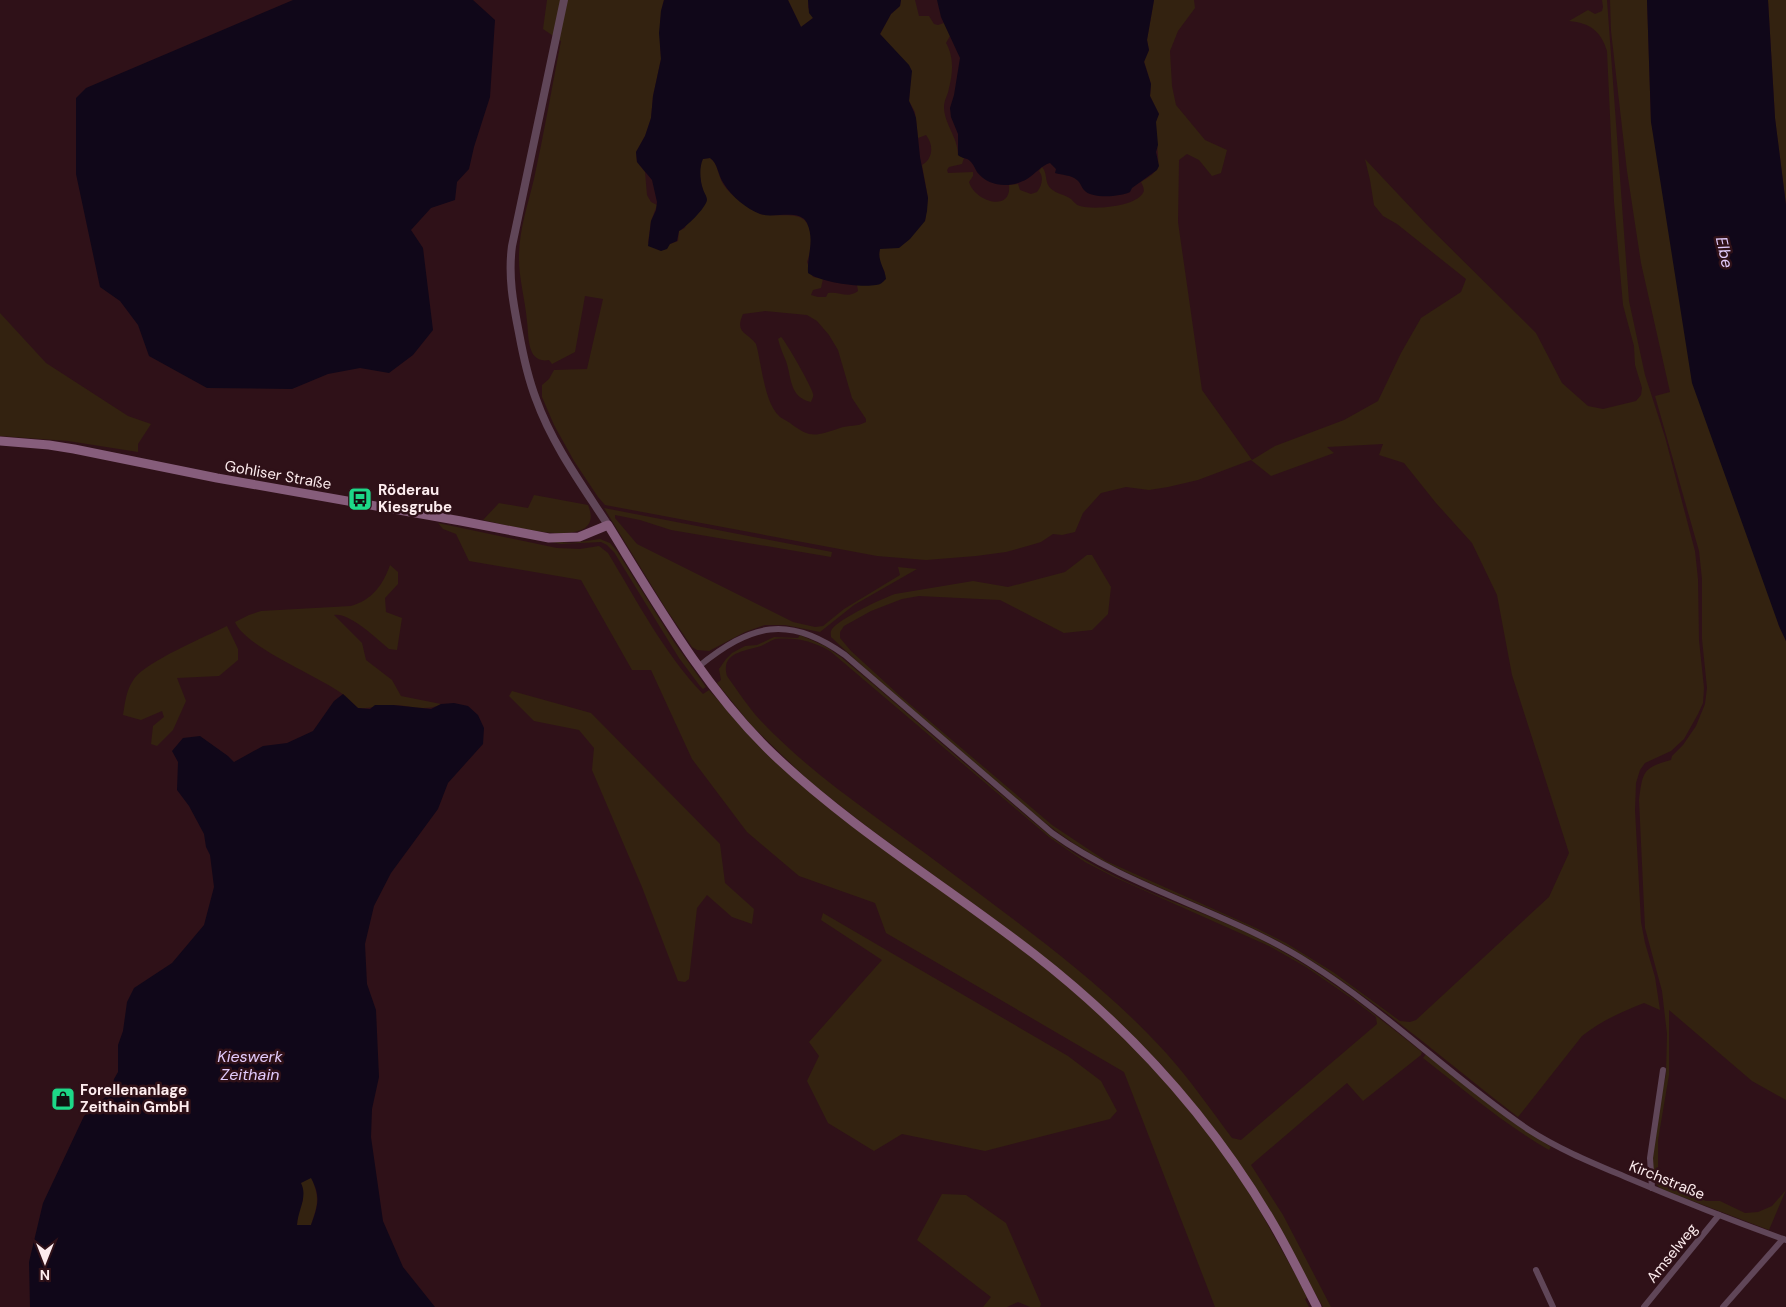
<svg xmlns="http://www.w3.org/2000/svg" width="1786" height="1307" font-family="'DM Sans',sans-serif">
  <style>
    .green { fill: #332210; fill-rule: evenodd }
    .water { fill: #100719; fill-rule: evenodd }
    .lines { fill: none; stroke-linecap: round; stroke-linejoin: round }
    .minor { stroke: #604658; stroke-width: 6 }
    .tertiary { stroke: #604658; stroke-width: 8 }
    .secondary { stroke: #865d7b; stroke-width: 9 }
    .labels { text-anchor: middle; stroke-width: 5; stroke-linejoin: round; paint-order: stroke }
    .street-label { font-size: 15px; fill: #fdecee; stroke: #2f1118 }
    .poi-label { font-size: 15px; font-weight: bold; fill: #fdecee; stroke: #2f1118; text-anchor: start }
    .water-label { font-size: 16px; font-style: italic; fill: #e2cbfb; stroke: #2f1118 }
  </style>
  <rect width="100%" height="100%" fill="#2f1118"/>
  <g class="green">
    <path d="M 547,0 L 664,0 L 661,11 L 660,42 L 661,59 L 653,96 L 651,118 L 645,136 L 636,152 L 637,162 L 645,172 L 647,195 L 651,202 L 657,205 L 651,221 L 648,243 L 670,244 L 678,241 L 679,231 L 685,228 L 686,224 L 694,218 L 706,197 C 700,187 698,169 702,159 L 710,158 C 718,163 718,176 723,184 C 731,196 746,207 759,213 C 772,219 798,210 806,222 C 814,233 811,251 807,262 L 813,277 L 823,279 L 821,288 L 813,290 L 811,295 L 818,297 L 826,297 L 828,293 C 839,291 848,299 858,291 L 857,285 L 876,285 L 885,272 C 880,264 877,258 880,249 L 925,221 L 928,198 L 922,165 C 933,159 934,145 926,135 L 918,138 L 915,112 L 909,101 L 911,71 L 908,65 L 898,55 L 880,34 L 891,14 L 900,6 L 901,0 L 915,0 L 919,16 L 929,16 L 934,24 L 938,25 L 944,23 L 950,36 L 946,43 C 954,57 953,73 949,88 C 948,95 944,100 944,107 C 944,124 958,137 958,155 L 964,158 L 962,164 L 949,167 L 947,170 L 948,173 L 973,172 L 973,176 L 969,182 C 975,202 1012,213 1009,185 L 1018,184 L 1020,190 L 1031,194 L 1037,192 C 1042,186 1044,177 1039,171 L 1042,167 C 1047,173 1045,178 1048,185 C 1052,193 1064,194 1071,199 C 1074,202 1076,205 1080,206 C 1093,210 1135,207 1143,193 C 1145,190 1143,186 1141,182 C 1147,178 1153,175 1157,169 C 1161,163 1154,130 1156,121 C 1156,119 1158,116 1159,114 L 1150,96 L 1151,84 L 1144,61 L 1149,50 L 1147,40 L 1154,0 L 1194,0 L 1195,8 L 1178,31 L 1170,51 L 1172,86 L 1176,105 L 1205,140 L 1227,150 L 1221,173 L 1212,176 L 1199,160 L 1187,154 L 1179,160 L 1178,222 L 1202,390 L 1252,460 L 1275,446 L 1344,420 L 1378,401 L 1401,353 L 1421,318 L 1461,292 L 1466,279 L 1397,224 L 1383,216 L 1374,205 L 1370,180 L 1365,159 L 1428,226 L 1536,333 L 1562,383 L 1588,406 L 1603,409 L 1636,401 L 1641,395 L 1642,388 L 1635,365 L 1634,346 L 1623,305 L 1614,202 L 1607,51 C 1601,31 1590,23 1569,21 L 1588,10 L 1595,14 L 1602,11 L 1603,7 L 1602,0 L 1607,0 L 1629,301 L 1645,375 L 1665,437 L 1695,551 L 1698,579 L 1699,640 L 1704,688 L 1703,703 L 1698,714 L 1684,739 L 1671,751 L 1645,763 L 1640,770 L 1636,783 L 1635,810 L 1641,922 L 1645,943 L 1655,977 L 1660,1010 L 1644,1003 C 1621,1012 1601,1021 1582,1036 L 1518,1117 C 1442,1059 1370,994 1287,946 C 1218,907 1140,886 1073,843 C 1038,820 1006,790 974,763 C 926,722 877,681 831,637 C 831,633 830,633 832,629 C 841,618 881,599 895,594 L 973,581 L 1008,587 L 1065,572 L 1087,555 L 1092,555 L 1111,587 L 1108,614 L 1092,630 L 1064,633 L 1000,600 L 919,596 L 902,599 L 871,611 L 844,626 L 840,632 L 840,638 L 851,651 L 899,695 L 1052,825 L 1106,861 L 1256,928 L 1286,943 L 1333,972 L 1400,1021 L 1410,1022 L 1416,1020 L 1549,897 L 1569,853 L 1512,675 L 1497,595 L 1472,543 L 1436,503 L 1404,463 L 1379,455 L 1383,444 L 1327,447 L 1334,453 L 1271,476 L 1251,460 L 1198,480 L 1168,487 L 1149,490 L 1126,487 L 1101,493 L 1083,513 L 1075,532 L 1062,535 L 1053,534 L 1041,542 L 1031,545 L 1006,552 L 976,556 L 926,560 L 877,556 L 605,505 L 598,497 L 574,461 L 554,425 L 542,397 L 542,385 L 549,379 L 554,370 L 587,369 L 603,299 L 585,296 L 575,352 L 552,364 L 549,360 C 526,364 529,335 527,321 C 525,298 518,276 519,253 C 520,227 528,204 534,179 C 544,133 552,87 561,41 L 543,29 ZM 765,311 L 807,315 L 817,321 L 829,335 L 838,350 L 852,398 L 866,419 L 866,422 C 857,427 849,425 840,428 C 815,436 811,439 790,423 C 787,421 783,419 780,417 C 764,403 762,365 756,344 C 748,332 734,334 743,314 Z"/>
    <polygon points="788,0 808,0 808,7 813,18 801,27"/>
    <path d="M 1610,0 L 1647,0 L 1651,122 L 1779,626 L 1786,641 L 1786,1100 L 1752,1081 L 1669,1010 L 1669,1075 L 1658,1140 L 1658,1170 L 1662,1177 L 1668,1186 L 1706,1201 L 1720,1201 L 1745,1213 L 1758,1212 L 1772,1206 L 1786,1190 L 1769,1230 L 1661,1189 L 1657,1185 L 1653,1172 L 1653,1156 L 1659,1105 L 1666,1074 L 1667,1034 L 1662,991 L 1645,928 L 1639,800 C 1643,772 1642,768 1671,760 L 1672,756 L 1683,745 L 1696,726 L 1705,704 L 1707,688 L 1702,639 L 1702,579 L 1699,551 L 1655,396 L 1670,392 L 1641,263 L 1627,171 L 1611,31 Z"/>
    <polygon points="1768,0 1786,0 1786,205 1775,118"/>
    <polygon points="0,313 46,363 128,416 151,424 138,444 138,452 68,441 0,436"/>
    <path d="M 781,337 C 785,340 813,389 813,394 C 814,396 812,399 811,402 C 789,397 792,378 786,361 C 783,354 780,347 778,339 Z"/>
    <path d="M 534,495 L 588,505 C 609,555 504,524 483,520 L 499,503 L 528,508 Z"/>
    <polygon points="604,508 832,552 831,557 671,530 640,520 615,515 615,518 637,544 793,622 815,627 823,626 844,609 900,575 898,567 917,569 854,605 820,632 785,625 765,625 745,632 709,651 697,650 692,647 666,609"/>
    <path d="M 438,523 L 557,548 L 580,549 L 599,546 L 608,553 C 637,601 664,653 703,694 L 709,690 L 753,739 L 1068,986 L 1125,1038 L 1173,1090 L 1227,1158 L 1255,1202 L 1308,1297 L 1305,1299 L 1309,1307 L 1215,1307 L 1124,1072 L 886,933 L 875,903 L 799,876 L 747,832 L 692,759 L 651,670 L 632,670 L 581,580 L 469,561 L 456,534 L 443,529 Z"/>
    <polygon points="513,534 561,542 572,543 600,539 610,543 617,551 674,642 706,687 703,689 700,686 679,658 614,552 607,545 601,542 561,544"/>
    <path d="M 390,565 L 398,572 L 398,584 L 385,598 L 386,612 L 402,618 L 397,650 L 389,649 C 377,639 349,612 334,615 L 362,643 L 366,660 L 392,680 L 401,696 L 441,704 C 424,713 408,704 390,705 C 378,705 369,709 358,708 C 353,704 349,699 344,695 C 319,676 246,648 235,622 L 249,615 L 261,611 L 351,606 C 372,600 383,585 390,565 Z"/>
    <path d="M 227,626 L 238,649 L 238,660 L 219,676 L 177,678 L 186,701 L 173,730 L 157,746 L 151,744 L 153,726 L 164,717 L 162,711 L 141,720 L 123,715 C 125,703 126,690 134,679 C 145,662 207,636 227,626 Z"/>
    <path d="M 800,635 L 825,646 L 841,657 C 896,702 948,750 1002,795 C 1029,818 1055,842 1085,860 C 1138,892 1199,909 1254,936 C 1316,967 1368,1009 1422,1052 L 1421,1055 L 1363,1101 L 1347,1083 L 1251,1165 L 1283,1215 L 1331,1307 L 1323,1307 L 1303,1272 L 1199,1110 L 1160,1063 L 1073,980 L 997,921 L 870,829 L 810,782 L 751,725 L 717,683 L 721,680 L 719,669 L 726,659 L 732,653 L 745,646 L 757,645 L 774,637 L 798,638 ZM 775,639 C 796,637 812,641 830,651 L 1049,837 L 1085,862 L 1114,877 L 1269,946 L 1306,967 L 1351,998 L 1376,1017 L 1377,1024 L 1241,1140 L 1232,1138 C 1211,1110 1191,1081 1167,1054 C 1101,981 1019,924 941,865 C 880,819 814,777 761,721 C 748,707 738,691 727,676 C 720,652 746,651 761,646 C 765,644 770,641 775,639 Z"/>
    <polygon points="512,691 591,713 720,844 725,883 754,909 752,924 732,917 707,895 697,908 689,979 685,982 678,981 642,887 592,770 594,748 579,730 534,721 509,696"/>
    <polygon points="823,913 1068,1056 1101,1081 1117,1111 1110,1119 985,1151 902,1134 874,1151 828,1123 807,1081 819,1056 809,1042 882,960 821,920"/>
    <path d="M 1426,1054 L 1511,1121 L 1551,1147 L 1549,1150 C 1504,1124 1464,1090 1423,1058 Z"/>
    <path d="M 311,1177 C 320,1197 318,1205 311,1225 L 297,1225 L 298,1213 L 303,1200 L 300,1183 Z"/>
    <polygon points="942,1194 966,1195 1006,1223 1041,1304 1040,1307 1030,1307 1018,1302 1007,1307 983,1307 991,1297 917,1240"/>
  </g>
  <g class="water">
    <polygon points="293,0 473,0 495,20 490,97 474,147 469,169 457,182 455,200 431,208 411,230 423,248 433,330 413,355 389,373 360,368 328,374 292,389 207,388 149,356 138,325 120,301 100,287 76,174 76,98 86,88"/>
    <path d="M 664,0 L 788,0 L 801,27 L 813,18 L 809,13 L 808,0 L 901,0 L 900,6 L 891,14 L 880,34 L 909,65 L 912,71 L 909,101 L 914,112 L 916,118 L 920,157 L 928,198 L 927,211 L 925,221 L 910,239 L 899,248 L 880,249 C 877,261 885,268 886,279 C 883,282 880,285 876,285 C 860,288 820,282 808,273 C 807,255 815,241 807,223 C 800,208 773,219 760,214 C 747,209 731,196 724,184 C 718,176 718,163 710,158 L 703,159 C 699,167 700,181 703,189 C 704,193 707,196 707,200 C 706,208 685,228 679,231 L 677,241 L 670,244 L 667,249 L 661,251 L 648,246 L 651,221 L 656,210 L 657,202 L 652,180 L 637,162 L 636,152 L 645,136 L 651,118 L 653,96 L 661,59 L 659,33 L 661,11 Z"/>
    <path d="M 937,0 L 1154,0 L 1147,40 L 1149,50 L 1144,62 L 1151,84 L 1150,96 L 1159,114 L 1156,122 L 1158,145 L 1156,152 L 1159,166 L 1157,170 L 1132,188 L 1130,192 C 1120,197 1091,199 1084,190 C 1081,187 1081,183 1077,180 C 1071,175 1062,175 1055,173 L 1056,169 L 1050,163 C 1042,165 1035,174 1027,179 C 1011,188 990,188 977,172 C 975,169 974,165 971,162 C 967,157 962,159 958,155 L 958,134 L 951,117 L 950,108 L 954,95 L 960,58 L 941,17 Z"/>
    <polygon points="1647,0 1768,0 1775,118 1786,205 1786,641 1779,626 1692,383 1651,122"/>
    <path d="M 343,694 L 358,708 L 370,709 L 375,705 L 393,705 L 431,709 L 441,704 L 454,703 L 468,706 L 478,715 L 484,728 L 483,744 L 448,783 L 438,809 L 391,873 L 374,906 L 365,944 L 367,984 L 376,1010 L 379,1077 L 372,1109 L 371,1137 L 383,1221 L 403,1267 L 435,1307 L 30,1307 L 29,1262 L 43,1203 L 84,1116 L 111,1092 L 114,1079 L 118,1072 L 118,1045 L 123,1031 L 127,1002 L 134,988 L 172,963 L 204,925 L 214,887 L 210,855 L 206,847 L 204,834 L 189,806 L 177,790 L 178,762 L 172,751 L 183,738 L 200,736 L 228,756 L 234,762 L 263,746 L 287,743 L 313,731 L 334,701 ZM 311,1178 C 321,1196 318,1206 311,1225 L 297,1225 C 298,1210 308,1197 301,1183 Z"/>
  </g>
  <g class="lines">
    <g class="minor">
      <path d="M 698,667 C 751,624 788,614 845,655 L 1052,833 C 1131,890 1228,911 1309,963 C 1387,1012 1453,1079 1529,1130 C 1560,1150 1595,1164 1628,1178 C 1680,1200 1733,1221 1786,1240"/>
      <polyline points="1652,1188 1650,1158 1663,1070"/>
      <polyline points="1536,1270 1553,1307"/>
      <polyline points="1644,1307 1719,1215"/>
      <polyline points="1723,1307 1783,1239"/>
    </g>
    <path class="tertiary" d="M 564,0 L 512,246 C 508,276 513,303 519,333 C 523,355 528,378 536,399 C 552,444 582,485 608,525"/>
    <path class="secondary" d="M 0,441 L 49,445 L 74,449 L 217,478 L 461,521 L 549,538 L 579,537 L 608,525 C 658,606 705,689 774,755 C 853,830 948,887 1034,954 C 1129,1028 1211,1118 1272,1222 C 1288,1249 1302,1278 1317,1307"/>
  </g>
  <defs>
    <g id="bus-square" transform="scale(1.25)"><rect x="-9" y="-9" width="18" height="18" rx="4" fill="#1dd988" stroke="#2f1118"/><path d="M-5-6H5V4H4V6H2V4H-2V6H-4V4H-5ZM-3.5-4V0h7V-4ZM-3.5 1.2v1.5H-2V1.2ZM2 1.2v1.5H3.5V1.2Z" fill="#111"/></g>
    <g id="shop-square" transform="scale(1.25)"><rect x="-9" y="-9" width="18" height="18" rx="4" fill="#1dd988" stroke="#2f1118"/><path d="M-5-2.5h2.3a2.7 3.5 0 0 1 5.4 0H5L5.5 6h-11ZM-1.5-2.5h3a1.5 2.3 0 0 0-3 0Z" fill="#111"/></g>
  </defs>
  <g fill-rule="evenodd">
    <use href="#bus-square" x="360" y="499"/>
    <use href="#shop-square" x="63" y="1099"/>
  </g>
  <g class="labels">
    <g class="street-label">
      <text transform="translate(278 475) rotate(10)" y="5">Gohliser Straße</text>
      <text transform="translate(1667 1180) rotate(22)" y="5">Kirchstraße</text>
      <text transform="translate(1672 1253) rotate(-51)" y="5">Amselweg</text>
    </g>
    <g class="poi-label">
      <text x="378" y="495">Röderau<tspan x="378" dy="17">Kiesgrube</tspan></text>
      <text x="80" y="1095">Forellenanlage<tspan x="80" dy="17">Zeithain GmbH</tspan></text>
    </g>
    <g class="water-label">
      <text transform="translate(1725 252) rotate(78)" y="6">Elbe</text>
      <text x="250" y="1062">Kieswerk<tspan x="250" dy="18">Zeithain</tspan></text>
    </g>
  </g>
  <g transform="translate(45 1262) rotate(180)" stroke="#2f1118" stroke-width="4" paint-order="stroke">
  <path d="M0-4L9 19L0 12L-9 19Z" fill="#fdecee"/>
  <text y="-8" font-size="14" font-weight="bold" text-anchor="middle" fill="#fdecee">N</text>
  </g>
</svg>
